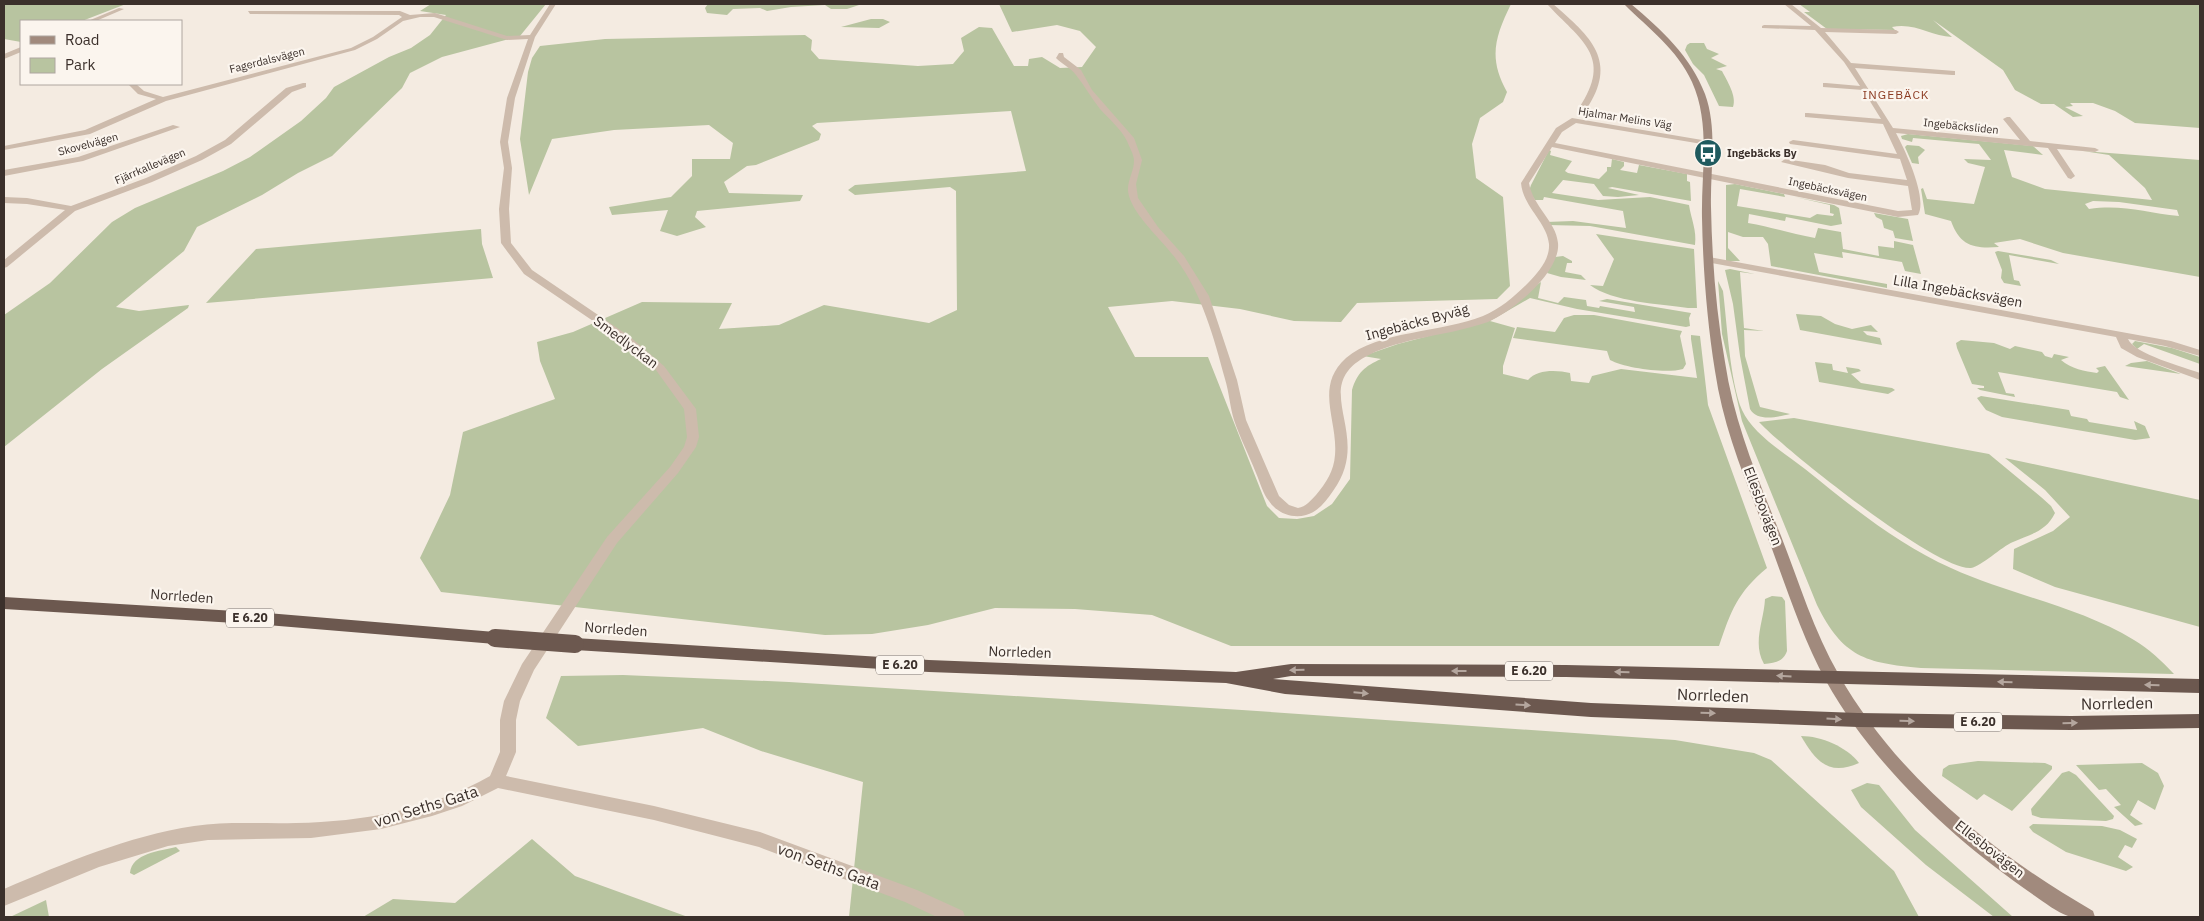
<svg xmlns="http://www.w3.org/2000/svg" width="2204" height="921" font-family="'IBM Plex Sans',sans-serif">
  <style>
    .green { fill: #b8c4a0; fill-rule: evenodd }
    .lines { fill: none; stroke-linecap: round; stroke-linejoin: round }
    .minor { fill: #cdbbac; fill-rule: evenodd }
    .secondary { fill: #a18a7d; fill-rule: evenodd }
    .trunk { fill: #6c584f; fill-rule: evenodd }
    .trunk-bridge { stroke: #6c584f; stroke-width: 18 }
    .oneway { fill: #b4a69e }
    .labels { text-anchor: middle; stroke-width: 4.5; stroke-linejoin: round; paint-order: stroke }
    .far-street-label { font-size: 11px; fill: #3b302b; stroke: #fbf5ee }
    .far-poi-label { font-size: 11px; font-weight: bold; fill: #3b302b; stroke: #fbf5ee; text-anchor: start }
    .far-neighbourhood-label { font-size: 12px; letter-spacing: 1px; fill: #8c3b22; stroke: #fbf5ee }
    .shield { fill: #fbf5ee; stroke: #756b66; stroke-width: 1 }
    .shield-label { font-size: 12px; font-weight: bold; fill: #3b302b }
    .street-label { font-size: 14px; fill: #3b302b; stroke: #fbf5ee }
    .near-street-label { font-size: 16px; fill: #3b302b; stroke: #fbf5ee }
  </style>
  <rect width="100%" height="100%" fill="#f4ebe1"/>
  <g class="green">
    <polygon points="4,4 126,4 82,21 21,21 21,42 4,39"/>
    <polygon points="431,4 546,4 520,36 442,57 410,73 402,88 332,156 298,173 262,195 197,227 184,251 116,307 139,311 189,305 188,308 102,369 4,447 4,315 50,283 112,222 135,208 223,171 250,157 301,121 326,98 334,87 389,57 411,48 430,35 446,15 420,11"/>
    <polygon points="708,4 862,4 847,9 831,9 825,5 791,7 767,11 760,8 733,9 727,15 707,13 705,8"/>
    <path d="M 999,4 L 1511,4 C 1495,37 1488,58 1507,92 L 1503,102 L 1480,118 L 1472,144 L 1476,178 L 1503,197 L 1510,286 L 1497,299 L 1357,303 L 1341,322 L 1294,321 L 1240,309 L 1172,301 L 1108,307 L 1135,357 L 1208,357 L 1267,506 L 1279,518 L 1297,519 L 1314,516 L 1332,504 L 1350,479 L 1352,390 C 1357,373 1365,366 1381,359 L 1363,356 L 1398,344 L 1474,324 L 1541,282 L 1538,298 L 1558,303 L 1564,297 L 1586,300 L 1587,306 L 1599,308 L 1600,306 L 1635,312 L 1634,307 L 1599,301 L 1607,299 L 1691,313 L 1689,318 L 1690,326 L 1686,327 L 1577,309 L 1530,298 L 1490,321 L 1515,328 L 1503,366 L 1503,374 L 1528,380 C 1537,369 1557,370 1570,373 L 1571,381 L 1589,383 L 1592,376 L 1621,369 L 1697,378 L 1691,339 L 1691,335 L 1700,336 L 1708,405 L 1767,568 C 1737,593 1731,611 1719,646 L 1231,646 L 1152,615 L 1075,609 L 995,608 L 928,625 L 872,634 L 825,635 L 441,592 L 420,558 L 450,495 L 463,432 L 555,399 L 540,361 L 537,342 L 573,332 L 642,302 L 732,303 L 719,329 L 779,325 L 824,305 L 929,323 L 957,310 L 956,191 L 950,187 L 855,195 L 848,190 L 855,185 L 1026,171 L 1011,111 L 817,123 L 812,126 L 821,134 L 819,140 L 756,165 L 747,166 L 724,182 L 729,193 L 803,195 L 800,201 L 697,211 L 695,217 L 706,227 L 677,236 L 660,231 L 668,210 L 612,215 L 609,207 L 671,197 L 692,176 L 692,159 L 730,159 L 733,143 L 709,125 L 614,130 L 552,139 L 529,195 L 520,139 L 528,72 L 532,58 L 540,46 L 605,39 L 805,35 L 812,40 L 811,50 L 819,59 L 918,66 L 953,64 L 964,51 L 961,38 L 979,27 L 992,28 L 1014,66 L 1028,66 L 1029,59 L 1042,57 L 1060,68 L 1082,67 L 1096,47 L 1080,31 L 1057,25 L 1012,32 Z"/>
    <path d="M 1799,4 L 2200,4 L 2200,128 L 2135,123 L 2115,111 L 2093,103 L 2070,103 L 2073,106 L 2065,107 L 2083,116 L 2073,117 L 2054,104 L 2041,104 L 2015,90 L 2003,70 L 1933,20 L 1952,37 C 1931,36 1914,22 1892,27 L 1895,30 L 1827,29 L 1804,12 L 1810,12 Z"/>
    <polygon points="871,19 883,19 890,22 879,28 841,27"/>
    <path d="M 1690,43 L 1704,43 L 1707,49 L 1719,54 L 1711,58 L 1727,66 L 1716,69 L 1722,71 C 1727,81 1737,96 1733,107 L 1719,106 L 1704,75 L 1693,64 L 1685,50 L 1687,45 Z"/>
    <path d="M 1908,134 L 2033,146 L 2043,155 L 2004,150 L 2012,177 L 2045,189 L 2152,200 L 2145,188 L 2109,155 L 2083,151 L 2200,160 L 2200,277 L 2063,253 L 2020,239 L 1994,243 L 1999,247 C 1974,249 1960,246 1951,221 L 1925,214 L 1921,189 L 1923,188 L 1927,199 L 1974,204 L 1985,167 L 1968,163 L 1964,159 L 1991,160 L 1979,144 L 1913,138 L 1912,142 L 1902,139 L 1901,136 ZM 2093,201 L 2119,202 L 2177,210 L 2179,216 C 2146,213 2123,204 2089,209 L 2085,204 Z"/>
    <polygon points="1907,145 1919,146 1925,150 1918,157 1919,164 1912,163 1905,147"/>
    <path d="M 1549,150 L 1551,151 L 1550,155 L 1572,161 L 1565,171 L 1568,173 L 1599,179 L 1607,171 L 1607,167 L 1611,167 L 1612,159 L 1624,162 L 1624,166 L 1620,170 L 1637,173 L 1639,165 L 1687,174 L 1687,181 L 1690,182 L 1691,201 L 1612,187 L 1608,188 L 1639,195 L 1618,197 L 1603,196 L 1594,184 L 1563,180 L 1552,193 L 1598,200 L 1650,197 L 1689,205 C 1691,219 1697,230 1695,245 L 1590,226 L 1548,225 L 1546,222 L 1573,221 L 1626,228 L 1623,211 L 1544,197 L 1543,200 L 1535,200 L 1529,191 L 1531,185 Z"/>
    <path d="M 1735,184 L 1784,194 L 1785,197 L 1740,189 L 1737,206 L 1810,218 L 1817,214 L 1833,216 L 1834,214 L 1830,213 L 1830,205 L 1795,197 L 1834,205 L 1839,208 L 1842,224 L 1831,226 L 1786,217 L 1785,221 L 1749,214 L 1748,223 C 1772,227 1791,234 1815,238 L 1818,228 L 1841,232 L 1843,249 L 1879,256 L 1878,246 L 1894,248 L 1894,241 L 1913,245 L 1921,274 L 1905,271 L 1902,262 L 1842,252 L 1843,258 L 1814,253 L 1819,272 L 1887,284 L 1887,288 L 1771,266 L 1768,244 L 1763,237 L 1743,237 L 1728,232 L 1728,248 L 1740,261 L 1726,261 L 1726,185 Z"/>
    <polygon points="1874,213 1908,219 1913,241 1895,238 1893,231 1884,228 1882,220 1876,217"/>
    <polygon points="481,229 482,244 493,278 206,303 256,249"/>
    <path d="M 1596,234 L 1694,249 L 1697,308 L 1688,308 C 1660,304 1612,302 1590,285 L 1603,286 L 1614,259 Z"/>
    <polygon points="1998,251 2051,260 2059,264 2009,255 2014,280 2019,281 2021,286 2004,283 2001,278 2002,270 1995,252"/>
    <polygon points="1563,256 1572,261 1572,263 1567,263 1565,272 1581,275 1586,280 1561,277 1547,273 1555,257"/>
    <path d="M 1730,269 L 1755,274 L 1740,272 L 1744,328 L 1764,331 L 1744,330 L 1745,356 L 1759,404 L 1760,407 L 1790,414 C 1778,417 1757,422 1750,409 L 1740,356 L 1733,304 L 1725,270 Z"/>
    <path d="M 1718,281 L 1723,291 C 1727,323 1730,382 1742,410 C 1753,434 1784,453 1805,469 C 1851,506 1897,544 1951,568 C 2010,595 2078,606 2134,640 C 2149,649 2162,661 2174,674 L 1921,668 C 1865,663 1843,657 1817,605 L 1742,421 L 1722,334 Z"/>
    <polygon points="1796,314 1821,316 1835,324 1852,329 1871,325 1878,332 1863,331 1867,335 1880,338 1882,345 1800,330"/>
    <path d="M 1574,315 L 1594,315 L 1682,331 L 1680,336 L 1686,364 L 1683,369 C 1666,374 1625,368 1610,360 L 1607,351 L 1513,338 L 1517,327 L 1555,332 L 1564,318 Z"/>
    <path d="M 1961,340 L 1994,343 L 2010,349 L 2015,346 L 2042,352 L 2045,356 L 2052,358 L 2054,354 L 2069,357 L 2061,360 C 2071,369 2085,371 2097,373 L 2099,371 L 2096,368 L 2105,366 L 2129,400 L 2120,397 L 2117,392 L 1998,372 L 2006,393 L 2014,394 L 2015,397 L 1980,390 L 1977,388 L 1984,388 L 1984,386 L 1972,384 L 1957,348 L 1956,343 Z"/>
    <polygon points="2135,341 2172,348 2200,357 2200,364 2144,344 2137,349 2132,344"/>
    <polygon points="2147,361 2181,374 2125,366 2131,363"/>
    <polygon points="1815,362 1832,364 1833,370 1848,373 1846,367 1859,369 1861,371 1851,374 1861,383 1892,388 1895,390 1888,394 1819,382"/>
    <polygon points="1981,396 2069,410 2071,416 2087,419 2089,422 2137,430 2134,421 2145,426 2150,438 2135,440 2002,417 1986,410 1977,398"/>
    <path d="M 1794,418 L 1989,454 L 2041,497 L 2051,506 L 2055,513 C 2046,532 2030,534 2013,542 C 2001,547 1982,566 1971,568 C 1937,571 1785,450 1759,422 Z"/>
    <polygon points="2005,458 2200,500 2200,627 2055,587 2013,569 2014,549 2053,531 2070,517 2045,490"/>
    <path d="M 1772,596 L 1782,597 L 1785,601 L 1787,651 C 1783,662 1775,663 1764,664 C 1752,643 1764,621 1765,599 Z"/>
    <polygon points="623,675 789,682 1242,710 1675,740 1754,753 1771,760 1894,871 1919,917 849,917 863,782 761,751 703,728 578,746 546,718 561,676"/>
    <path d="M 1801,736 C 1821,736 1847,747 1859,763 C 1828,777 1815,760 1801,736 Z"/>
    <polygon points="1978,761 2045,763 2052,766 2052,769 2012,811 1984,794 1977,800 1942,776 1943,769 1949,765"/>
    <polygon points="2142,763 2158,773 2164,786 2155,810 2138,800 2130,815 2143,824 2135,826 2114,807 2121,805 2106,789 2099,790 2076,765"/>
    <polygon points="2069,771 2076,775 2114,816 2113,819 2106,821 2041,818 2032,815 2031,809 2062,773"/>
    <polygon points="1867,783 1879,785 1915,830 2013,917 1994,917 1926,865 1861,807 1851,790"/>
    <polygon points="2033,824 2102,826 2120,830 2137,839 2132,848 2125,845 2118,857 2133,867 2126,871 2066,852 2033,832 2029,827"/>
    <polygon points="532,839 575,876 688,917 363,917 393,899 455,903"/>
    <path d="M 176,847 L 180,851 L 134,875 L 130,873 C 132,853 160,851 176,847 Z"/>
    <polygon points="46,900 49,917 10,917"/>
  </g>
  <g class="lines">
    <g class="minor">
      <path d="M 550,4 L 556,4 L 535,37 L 515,98 L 508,142 L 512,168 L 509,209 L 511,243 L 532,270 L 629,336 L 664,366 L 696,409 L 699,437 L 696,447 L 678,473 L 617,543 L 534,670 L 520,701 L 516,720 L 516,752 L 506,776 L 654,806 L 760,832 L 917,890 L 963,911 L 965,917 L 937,917 L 905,902 L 759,847 L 654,820 L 498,788 L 462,806 L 432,816 L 381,829 L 311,838 L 208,840 L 168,846 L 99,867 L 4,906 L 4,889 C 65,863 128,836 194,826 C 228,821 262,824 296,823 C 362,822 432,809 490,776 L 500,752 L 500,720 L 504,701 L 522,664 L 607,537 L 670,467 L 684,447 L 687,437 L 684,409 L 656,370 L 621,340 L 524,274 L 501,243 L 499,209 L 504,168 L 500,142 L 507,98 L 528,39 L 507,40 L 434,17 L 420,17 L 403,21 L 377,39 L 355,50 L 166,101 L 90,134 L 4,150 L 4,146 L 85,130 L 156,99 L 138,94 L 128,84 L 136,84 L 144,91 L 163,97 L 351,48 L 373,37 L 402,17 L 399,15 L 250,14 L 248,11 L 400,11 L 410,15 L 435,13 L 507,36 L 530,35 Z"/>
      <path d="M 1547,4 L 1553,4 C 1591,37 1619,61 1586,110 L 1579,108 C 1614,56 1580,40 1547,4 Z"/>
      <path d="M 1784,4 L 1791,4 L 1821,28 L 1896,30 L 1899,32 L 1896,34 L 1825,32 L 1851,63 L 1955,71 L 1955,75 L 1952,75 L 1855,68 L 1893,128 L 2020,140 L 2003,119 L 2007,117 L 2010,117 L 2030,141 L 2095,148 L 2099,150 L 2095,152 L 2057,149 L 2075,176 L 2071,179 L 2068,178 L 2048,148 L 1896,133 C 1905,150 1928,198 1918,215 L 1898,217 L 1552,147 L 1529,183 C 1533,207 1556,221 1558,243 C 1561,272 1512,312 1488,322 C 1465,330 1440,334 1417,339 C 1277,371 1383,423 1333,491 C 1326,501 1318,512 1306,515 C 1292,519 1277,513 1269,501 C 1263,494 1260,482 1256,473 C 1249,455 1240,438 1234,420 C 1230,407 1229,392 1225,379 C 1214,338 1202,293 1176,259 C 1163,241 1135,217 1129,196 C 1125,183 1134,173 1134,161 C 1134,155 1129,146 1127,141 C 1121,129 1109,119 1100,109 C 1091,98 1085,86 1076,75 C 1071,68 1062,64 1056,58 L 1059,53 L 1063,53 L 1064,57 L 1081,70 L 1092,90 L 1134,138 L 1142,160 L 1136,184 L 1138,198 L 1158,227 L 1184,256 L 1209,296 L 1237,380 L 1246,420 L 1279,496 L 1289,505 L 1298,508 C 1306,507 1311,500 1316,495 C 1326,483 1334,471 1335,455 C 1338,420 1314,387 1346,358 C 1377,331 1444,332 1483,316 C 1500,309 1515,296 1528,283 C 1538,273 1550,259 1549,244 C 1547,222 1523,207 1521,183 L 1556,128 L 1572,118 L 1708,141 L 1712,143 L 1708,145 L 1576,123 L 1562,132 L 1555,143 L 1898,211 L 1912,210 L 1908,186 L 1848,178 L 1781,162 L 1785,159 L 1825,165 L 1849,173 L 1907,180 L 1900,159 L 1790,144 L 1789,142 L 1793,140 L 1897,154 L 1883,124 L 1805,117 L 1805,113 L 1808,113 L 1881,119 L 1863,90 L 1823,87 L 1823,83 L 1826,83 L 1860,86 L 1844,62 L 1815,30 L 1762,28 L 1762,26 L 1764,25 L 1811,26 Z"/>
      <polygon points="119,8 124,9 96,21 88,21"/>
      <polygon points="21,47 21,52 4,59 4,54"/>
      <polygon points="303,83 306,83 306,87 292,92 231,144 202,160 152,182 75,211 7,267 4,268 4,260 65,210 27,204 4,203 4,197 27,198 71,206 146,178 196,156 225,140 286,88"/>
      <polygon points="173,125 180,127 83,161 4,176 4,170 78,157"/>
      <path d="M 1709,257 L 2171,341 L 2200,350 L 2200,356 L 2165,346 L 2128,339 C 2134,354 2184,367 2200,373 L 2200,380 L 2137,357 L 2121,348 L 2116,337 L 1706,262 L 1704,260 Z"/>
    </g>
    <path class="secondary" d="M 1624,4 L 1631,4 C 1661,29 1691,57 1705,94 C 1718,130 1710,170 1711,207 C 1712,259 1716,311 1725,362 C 1734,423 1758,479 1781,536 C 1799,582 1814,632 1839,675 C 1897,777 1993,853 2093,911 L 2095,917 C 2087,917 2076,919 2068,916 C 2057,912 2045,903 2035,896 C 2008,877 1982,858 1957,836 C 1906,791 1859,740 1826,681 C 1800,633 1784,579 1764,528 C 1744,477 1723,426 1715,371 C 1707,321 1703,269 1702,218 C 1701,173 1711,124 1692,82 C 1677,49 1649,29 1624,4 Z"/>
    <g class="trunk">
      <polygon points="4,597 267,613 495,632 501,634 503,638 501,642 495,644 267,625 4,609"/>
      <polygon points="575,638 929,660 1236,672 1291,664 1566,665 2200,679 2200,693 1566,677 1291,676 1273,679 1591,703 1858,713 2071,716 2200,714 2200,728 2071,730 1858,727 1591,717 1285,694 1226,683 929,672 575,650 569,648 567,644 569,640"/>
    </g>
    <polyline class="trunk-bridge" points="495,638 575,644"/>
  </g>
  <defs><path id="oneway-solid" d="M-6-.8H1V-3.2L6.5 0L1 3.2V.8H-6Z" transform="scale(1.25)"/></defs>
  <g class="oneway">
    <use href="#oneway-solid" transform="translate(1297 670) rotate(179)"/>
    <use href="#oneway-solid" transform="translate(1459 671) rotate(-180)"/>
    <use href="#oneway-solid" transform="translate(1622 672) rotate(-179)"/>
    <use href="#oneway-solid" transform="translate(1784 676) rotate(-177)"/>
    <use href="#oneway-solid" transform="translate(2005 682) rotate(-179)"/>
    <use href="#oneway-solid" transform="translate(2152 685) rotate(-179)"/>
    <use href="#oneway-solid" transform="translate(1361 693) rotate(5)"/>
    <use href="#oneway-solid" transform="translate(1523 705) rotate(4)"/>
    <use href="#oneway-solid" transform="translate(1708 713) rotate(2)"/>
    <use href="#oneway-solid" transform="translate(1834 719) rotate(3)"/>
    <use href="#oneway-solid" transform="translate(1907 721) rotate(1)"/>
    <use href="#oneway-solid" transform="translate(2070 723) rotate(-1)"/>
  </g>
  <defs>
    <g id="bus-disc" transform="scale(1.4375)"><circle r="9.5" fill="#1f5a5e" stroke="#fbf5ee"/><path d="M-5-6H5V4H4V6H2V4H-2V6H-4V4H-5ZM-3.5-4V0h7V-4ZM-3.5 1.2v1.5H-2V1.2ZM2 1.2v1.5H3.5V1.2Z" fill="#fff"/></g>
  </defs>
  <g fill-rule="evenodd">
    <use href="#bus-disc" x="1708" y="153"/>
  </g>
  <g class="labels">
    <g class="far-street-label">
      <text transform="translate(267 60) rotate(-14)" y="4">Fagerdalsvägen</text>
      <text transform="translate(1625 118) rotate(9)" y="4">Hjalmar Melins Väg</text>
      <text transform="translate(1961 126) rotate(6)" y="4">Ingebäcksliden</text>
      <text transform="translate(88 144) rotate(-15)" y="4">Skovelvägen</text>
      <text transform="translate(150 166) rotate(-23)" y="4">Fjärrkallevägen</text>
      <text transform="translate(1828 189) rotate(12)" y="4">Ingebäcksvägen</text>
    </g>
    <g class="far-poi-label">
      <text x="1727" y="157">Ingebäcks By</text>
    </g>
    <g class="far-neighbourhood-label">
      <text x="1896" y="99">INGEBÄCK</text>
    </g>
    <g class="shield">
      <rect x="226" y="608.5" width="48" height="19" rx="4"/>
      <rect x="876" y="655.5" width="48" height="19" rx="4"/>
      <rect x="1505" y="661.5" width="48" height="19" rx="4"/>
      <rect x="1954" y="712.5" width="48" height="19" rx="4"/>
    </g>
    <g class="shield-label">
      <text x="250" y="622">E 6.20</text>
      <text x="900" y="669">E 6.20</text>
      <text x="1529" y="675">E 6.20</text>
      <text x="1978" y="726">E 6.20</text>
    </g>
    <g class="street-label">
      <text transform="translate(1958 291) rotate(10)" y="5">Lilla Ingebäcksvägen</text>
      <text transform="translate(1417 322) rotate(-15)" y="5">Ingebäcks Byväg</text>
      <text transform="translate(626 342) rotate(37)" y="5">Smedlyckan</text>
      <text transform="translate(1763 506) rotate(69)" y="5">Ellesbovägen</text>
      <text transform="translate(182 596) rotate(4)" y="5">Norrleden</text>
      <text transform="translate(616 629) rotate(4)" y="5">Norrleden</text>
      <text transform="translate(1020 652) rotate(2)" y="5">Norrleden</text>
      <text transform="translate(1990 849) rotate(38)" y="5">Ellesbovägen</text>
    </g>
    <g class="near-street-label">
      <text transform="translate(1713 695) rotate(2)" y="6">Norrleden</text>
      <text transform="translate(2117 703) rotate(-1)" y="6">Norrleden</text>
      <text transform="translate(426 806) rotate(-17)" y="6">von Seths Gata</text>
      <text transform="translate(829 866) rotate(20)" y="6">von Seths Gata</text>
    </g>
  </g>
  <rect width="2204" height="921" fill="none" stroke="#3b302b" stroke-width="10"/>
  <rect x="20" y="20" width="162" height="65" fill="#fbf5ee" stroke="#aea6a0"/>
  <rect x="30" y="36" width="25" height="8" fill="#a18a7d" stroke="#aea6a0"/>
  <text x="65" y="45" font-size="15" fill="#3b302b">Road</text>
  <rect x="30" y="58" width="25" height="15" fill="#b8c4a0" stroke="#aea6a0"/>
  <text x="65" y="70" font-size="15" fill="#3b302b">Park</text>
</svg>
